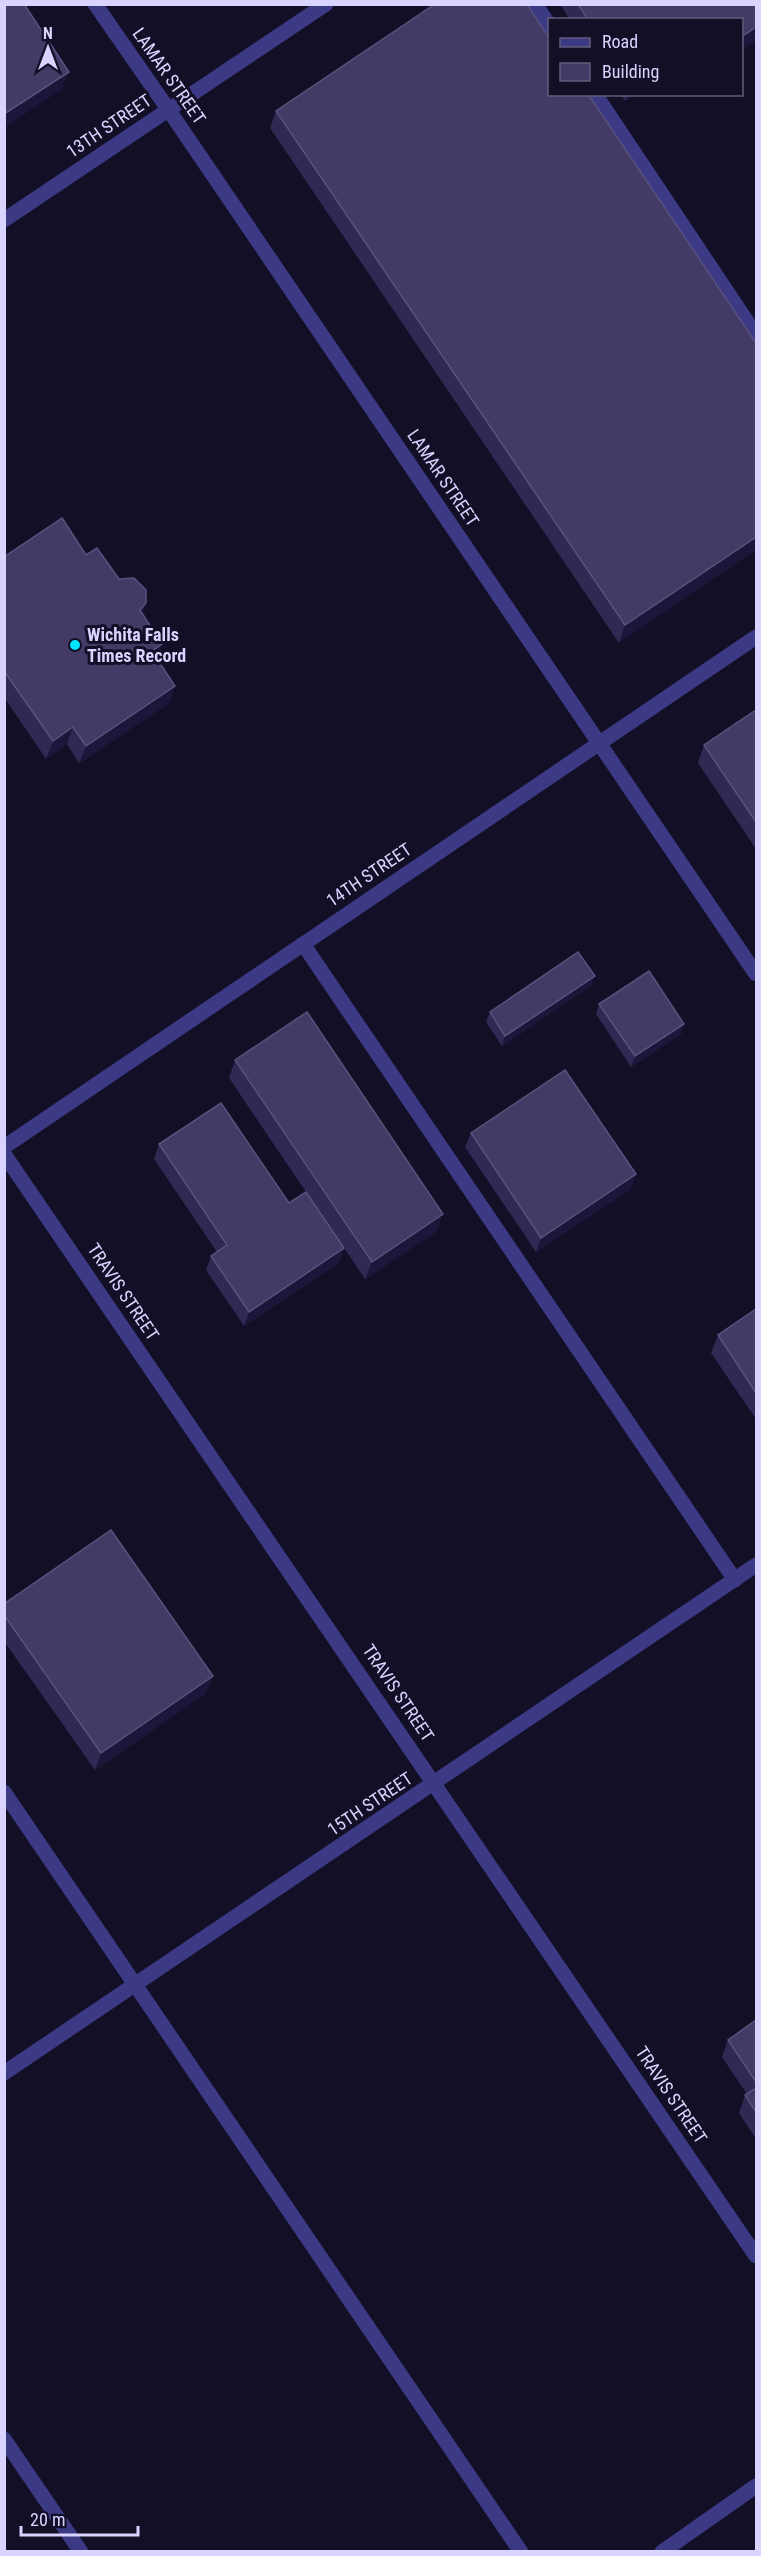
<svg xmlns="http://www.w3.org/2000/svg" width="761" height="2556" font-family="'Roboto Condensed',sans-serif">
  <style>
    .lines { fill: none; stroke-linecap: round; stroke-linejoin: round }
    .lane { stroke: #3d3a85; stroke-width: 15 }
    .street { stroke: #3d3a85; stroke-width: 15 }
    .wall { fill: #312854 }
    .shaded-wall { fill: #1d163a }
    .building { fill: #433a66; stroke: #5a527e; stroke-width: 1.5 }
    .poi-dot { fill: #00e5ff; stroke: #130f26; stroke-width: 2 }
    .labels { text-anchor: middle; stroke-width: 6; stroke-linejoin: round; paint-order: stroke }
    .street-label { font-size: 18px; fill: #d9d4ff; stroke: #130f26 }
    .poi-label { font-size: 18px; font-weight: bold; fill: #d9d4ff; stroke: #130f26; text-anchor: start }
  </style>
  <rect width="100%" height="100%" fill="#130f26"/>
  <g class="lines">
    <g class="lane">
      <polyline points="535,4 550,26"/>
      <polyline points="595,94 756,335"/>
      <polyline points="303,944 735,1580"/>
      <polyline points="4,1792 521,2552"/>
    </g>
    <g class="street">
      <polyline points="95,4 168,109 756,974"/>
      <polyline points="4,220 326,4"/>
      <polyline points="4,1147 756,637"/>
      <polyline points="4,1154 756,2256"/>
      <polyline points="4,2073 756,1565"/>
      <polyline points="4,2439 81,2552"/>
      <polyline points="662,2552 756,2486"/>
    </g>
  </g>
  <g class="wall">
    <polygon points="560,4 756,4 756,40 741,50 741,20 570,20"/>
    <polygon points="621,94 635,94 625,101"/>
    <polygon points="276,111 756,343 619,643 270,128"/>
    <polygon points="86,555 119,579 146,603 142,613 157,659 169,703 79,763 67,744 46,759 4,697 4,557"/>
    <polygon points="756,710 756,849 698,763 704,745"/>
    <polygon points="591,986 502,1046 486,1022 490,1012"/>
    <polygon points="599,1004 684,1024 681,1034 631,1067 596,1014"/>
    <polygon points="235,1060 437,1231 365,1279 322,1215 344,1248 339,1263 244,1326 206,1270 211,1256 217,1252 154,1159 159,1144 289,1203 306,1192 229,1078"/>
    <polygon points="471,1133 631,1189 536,1252 465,1147"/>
    <polygon points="756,1309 756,1419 711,1353 718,1335"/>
    <polygon points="4,1604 206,1693 95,1770 4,1641"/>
    <polygon points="756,2020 756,2139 739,2113 745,2095 747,2094 722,2057 728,2040"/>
  </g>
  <g class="shaded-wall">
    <polygon points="756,27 756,40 741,50 741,37"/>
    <polygon points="69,72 62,89 4,128 4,114"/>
    <polygon points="628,94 635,94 625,101"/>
    <polygon points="756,537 756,550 619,643 625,625"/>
    <polygon points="146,603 139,620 140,610"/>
    <polygon points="162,644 156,661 152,651"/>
    <polygon points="175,686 169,703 79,763 86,746"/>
    <polygon points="73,727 67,744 46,759 53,741"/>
    <polygon points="595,976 591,986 502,1046 505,1036"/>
    <polygon points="684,1024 681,1034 631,1067 635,1056"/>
    <polygon points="636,1174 631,1189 536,1252 541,1238"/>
    <polygon points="443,1214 437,1231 365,1279 372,1262"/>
    <polygon points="344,1248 339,1263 244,1326 249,1312"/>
    <polygon points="213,1676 206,1693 95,1770 101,1753"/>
  </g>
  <g class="building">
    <polygon points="4,4 24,4 69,72 4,114"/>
    <polygon points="435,4 527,4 549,38 549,94 588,94 756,343 756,537 625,625 276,111"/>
    <polygon points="578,4 756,4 756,27 741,37 741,20 588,20"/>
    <polygon points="62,518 86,555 97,548 119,579 134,578 146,590 146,603 140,610 162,644 152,651 175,686 86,746 73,727 53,741 4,671 4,557"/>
    <polygon points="756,710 756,822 704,745"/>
    <polygon points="578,952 595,976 505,1036 490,1012"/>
    <polygon points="649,971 684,1024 635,1056 599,1004"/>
    <polygon points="307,1012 443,1214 372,1262 235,1060"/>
    <polygon points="565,1070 636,1174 541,1238 471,1133"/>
    <polygon points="221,1103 289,1203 306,1192 344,1248 249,1312 211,1256 227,1245 159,1144"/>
    <polygon points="756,1309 756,1393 718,1335"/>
    <polygon points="111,1530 213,1676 101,1753 4,1615 4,1604"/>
    <polygon points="756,2020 756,2082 728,2040"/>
    <polygon points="756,2088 756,2112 745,2095"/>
  </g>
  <circle class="poi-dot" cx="75" cy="645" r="6"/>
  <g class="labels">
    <g class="street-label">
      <text transform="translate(169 76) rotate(55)" y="6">LAMAR STREET</text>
      <text transform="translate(109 126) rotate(-34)" y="6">13TH STREET</text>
      <text transform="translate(443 478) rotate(56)" y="6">LAMAR STREET</text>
      <text transform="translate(369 875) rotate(-34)" y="6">14TH STREET</text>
      <text transform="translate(123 1292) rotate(56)" y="6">TRAVIS STREET</text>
      <text transform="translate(398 1693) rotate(56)" y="6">TRAVIS STREET</text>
      <text transform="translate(370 1804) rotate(-34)" y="6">15TH STREET</text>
      <text transform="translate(671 2095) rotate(56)" y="6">TRAVIS STREET</text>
    </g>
    <g class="poi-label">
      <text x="87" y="641">Wichita Falls<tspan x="87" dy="21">Times Record</tspan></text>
    </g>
  </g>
  <rect width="761" height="2556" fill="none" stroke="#d9d4ff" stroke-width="12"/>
  <rect x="548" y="18" width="195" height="78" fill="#130f26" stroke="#625e7d" stroke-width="1.5"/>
  <rect x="560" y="38" width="30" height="9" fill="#3d3a85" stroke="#625e7d" stroke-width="1.5"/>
  <text x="602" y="48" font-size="18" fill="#d9d4ff">Road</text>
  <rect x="560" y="63" width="30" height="18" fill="#433a66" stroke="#625e7d" stroke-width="1.5"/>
  <text x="602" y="78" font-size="18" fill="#d9d4ff">Building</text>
  <g transform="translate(48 48)" stroke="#130f26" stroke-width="4.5" paint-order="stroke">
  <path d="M0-4.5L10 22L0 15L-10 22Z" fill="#d9d4ff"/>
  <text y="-9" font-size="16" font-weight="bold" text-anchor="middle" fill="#d9d4ff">N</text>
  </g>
  <path d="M21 2526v9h117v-9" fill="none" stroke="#d9d4ff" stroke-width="3"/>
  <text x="30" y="2526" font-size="18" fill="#d9d4ff" stroke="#130f26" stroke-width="4.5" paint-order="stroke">20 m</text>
</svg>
